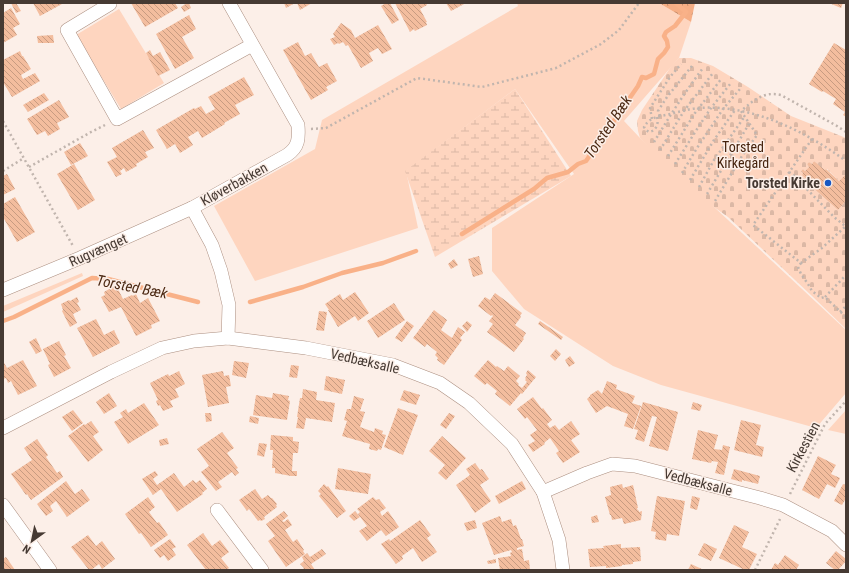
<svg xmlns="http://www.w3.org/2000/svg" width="849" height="573" font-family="'Roboto Condensed',sans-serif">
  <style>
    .green { fill: #fed5bf }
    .forest { fill: url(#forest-crowns) }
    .wetland { fill: url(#wetland-marsh) }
    .cemetery { fill: url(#cemetery-stones) }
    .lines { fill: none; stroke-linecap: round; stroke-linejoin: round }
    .stream { stroke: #f9b188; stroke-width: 4.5 }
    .building { fill: url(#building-back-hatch) }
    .street-casing { stroke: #ac8f80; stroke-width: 14 }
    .path { stroke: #c1b5ae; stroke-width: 2.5; stroke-dasharray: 2 3; stroke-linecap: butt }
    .street { stroke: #fff; stroke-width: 13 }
    .poi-dot { fill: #1858c3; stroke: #fcefe8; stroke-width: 1.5 }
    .labels { text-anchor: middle; stroke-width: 3; stroke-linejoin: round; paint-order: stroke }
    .park-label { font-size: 14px; fill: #45220c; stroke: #fcefe8 }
    .poi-label { font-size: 14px; font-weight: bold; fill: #463a33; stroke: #fcefe8; text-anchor: end }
    .street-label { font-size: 14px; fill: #463a33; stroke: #fcefe8 }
    .water-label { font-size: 15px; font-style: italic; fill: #4c2913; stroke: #fcefe8 }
  </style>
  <defs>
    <pattern id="forest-crowns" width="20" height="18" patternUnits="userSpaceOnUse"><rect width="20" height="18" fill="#f6ae85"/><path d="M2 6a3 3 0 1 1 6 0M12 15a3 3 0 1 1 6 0" fill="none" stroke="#c98f6d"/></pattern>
    <pattern id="wetland-marsh" width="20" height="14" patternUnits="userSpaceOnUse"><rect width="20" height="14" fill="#fed5bf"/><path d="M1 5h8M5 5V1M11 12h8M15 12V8" fill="none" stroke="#dbb8a5"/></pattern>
    <pattern id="cemetery-stones" width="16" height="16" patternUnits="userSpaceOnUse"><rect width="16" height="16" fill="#fed5bf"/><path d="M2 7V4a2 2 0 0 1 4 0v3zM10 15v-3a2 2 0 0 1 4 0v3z" fill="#dbb8a5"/></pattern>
    <pattern id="building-back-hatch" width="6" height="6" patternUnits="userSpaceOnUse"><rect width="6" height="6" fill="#f3bd9e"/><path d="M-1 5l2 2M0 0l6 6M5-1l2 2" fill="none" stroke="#c79b81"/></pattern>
  </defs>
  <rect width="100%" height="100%" fill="#fcefe8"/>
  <g class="green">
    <polygon points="517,3 659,3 691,22 679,58 624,121 640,138 846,330 846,393 816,428 661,385 613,366 524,309 492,271 492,228 571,176 574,174 515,89 406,171 418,228 255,281 214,206 315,149 322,120 518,6"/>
    <polygon points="119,9 164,83 121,109 76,35"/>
    <polygon points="82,273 83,276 3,312 3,306"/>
    <polygon points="846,410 846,434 828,430"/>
  </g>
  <polygon class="forest" points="659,3 695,3 691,22"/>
  <polygon class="wetland" points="515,89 571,176 435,257 405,171"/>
  <polygon class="cemetery" points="679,58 691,58 713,66 748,87 791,116 846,138 846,174 839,181 827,169 825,170 814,161 812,164 809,162 807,164 809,167 805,171 803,169 801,171 803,173 802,175 813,186 812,187 838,210 846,201 846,329 812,296 728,217 704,200 674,174 640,138 638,131 637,121 642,110 672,65"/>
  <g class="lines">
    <g class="stream">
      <polyline points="462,234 534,189 547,178 568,172 578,164 586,161 638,86 642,77 646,78 654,74 658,59 664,53 668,47 667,41 664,36 666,32 675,26 686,12 676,3"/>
      <polyline points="250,302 303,287 342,273 383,263 416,251"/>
      <polyline points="3,321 14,317 92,278 108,279 198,302"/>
    </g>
  </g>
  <g class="building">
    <polygon points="11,3 16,3 21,11 16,13"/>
    <polygon points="33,3 61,3 62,4 40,16"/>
    <polygon points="131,3 175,3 178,8 145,27"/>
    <polygon points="187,3 189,3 191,8 184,12 181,7"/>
    <polygon points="284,3 295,3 286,8"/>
    <polygon points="297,3 312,3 300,10"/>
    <polygon points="386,3 390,3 399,20 392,24 381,6"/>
    <polygon points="395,3 426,3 427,5 420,9 427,22 426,22 427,25 415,31 414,29 410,32"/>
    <polygon points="446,3 466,3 451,11"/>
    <polygon points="829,3 843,3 841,8"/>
    <polygon points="11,8 20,24 13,28 17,35 3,43 3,13"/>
    <polygon points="189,15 196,29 182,37 194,58 175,69 156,34"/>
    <polygon points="341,23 351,30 355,38 378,25 392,49 382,54 378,48 369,53 373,61 361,68 348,45 346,46 343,42 339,44 338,43 334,45 330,39 335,37 333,34"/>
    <polygon points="53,35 54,43 38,43 37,36"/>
    <polygon points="298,42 305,56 311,53 319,67 327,63 337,81 326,87 328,90 311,100 283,50"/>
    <polygon points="834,43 846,50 846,117 843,115 845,112 833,104 836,99 823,91 822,92 809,84"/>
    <polygon points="150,50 153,56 160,52 170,70 158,76 146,53"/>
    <polygon points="20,51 22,56 23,56 31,69 21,75 23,79 35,73 40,81 12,97 3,82 3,60"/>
    <polygon points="244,77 254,95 235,105 240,114 224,123 225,124 202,138 198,131 188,137 193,145 180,153 175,144 167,149 156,130 194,108 195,109 201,106 206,114 215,109 208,97"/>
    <polygon points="44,93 49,100 28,112 23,105"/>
    <polygon points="59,100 69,117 57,123 60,129 48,136 45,131 37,135 27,119"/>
    <polygon points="143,130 154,148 145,152 148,157 136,164 137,166 126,172 124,168 120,171 122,174 116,177 107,162 117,157 112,148"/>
    <polygon points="80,143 88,156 71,165 64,152"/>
    <polygon points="814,161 825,170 826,169 839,181 846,174 846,201 838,210 812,187 813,186 802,175 803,173 801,171 803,169 805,171 809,167 807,164 809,162 812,164"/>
    <polygon points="74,164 95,200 78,210 57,174"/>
    <polygon points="7,174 15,189 3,195 3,176"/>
    <polygon points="15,197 35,232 17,242 3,217 3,204"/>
    <polygon points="479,256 483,274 473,277 468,259"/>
    <polygon points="454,259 458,265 451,269 448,264"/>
    <polygon points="116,285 123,299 132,295 133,296 136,294 140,303 148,298 160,321 151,325 152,328 136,336 121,307 109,312 101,297 105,295 104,292"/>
    <polygon points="355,292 369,313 358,321 355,316 338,327 328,310 329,310 325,304 340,294 343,300"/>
    <polygon points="495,293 522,313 520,316 521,317 515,325 526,333 523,338 524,339 514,352 487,332 493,324 489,321 493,316 492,315 491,316 478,306 485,297 490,300"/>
    <polygon points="77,297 79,302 77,303 81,310 73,314 77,323 70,327 62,311 63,310 61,304 69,300 70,301"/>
    <polygon points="394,303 405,320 378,338 367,321"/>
    <polygon points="434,310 447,320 441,330 452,338 458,327 465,332 460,338 462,340 444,365 437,360 438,358 435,355 437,352 427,344 425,347 413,338"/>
    <polygon points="319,311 327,312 324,331 316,330"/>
    <polygon points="96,319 104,335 114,330 120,343 93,357 77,328"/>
    <polygon points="407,321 414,326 402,342 395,338"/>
    <polygon points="467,321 472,325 467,332 462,326"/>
    <polygon points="540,321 563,337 561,340 538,324"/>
    <polygon points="36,338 42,351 36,354 29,342"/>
    <polygon points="59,341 66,355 64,356 71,368 54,377 48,365 50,364 43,349"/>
    <polygon points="556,349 561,354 555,361 550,356"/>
    <polygon points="570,356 575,363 569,367 565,360"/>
    <polygon points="23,360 37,386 18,395 11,381 8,383 6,378 3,379 3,361 7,368"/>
    <polygon points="488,360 496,367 497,366 504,371 508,366 520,376 516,381 519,384 518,385 522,388 527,382 525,380 526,379 525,378 527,375 526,373 528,370 536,377 522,394 521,393 510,406 495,394 497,391 487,383 485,385 474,376"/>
    <polygon points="234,361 249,363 246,378 232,375"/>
    <polygon points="291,365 299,366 297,378 289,377"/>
    <polygon points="179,371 185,384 175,389 179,397 170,401 173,407 163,411 160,405 158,406 156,401 158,400 150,383 168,374 169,376"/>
    <polygon points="223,371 224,376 229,375 231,386 226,387 229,403 208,407 202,375"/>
    <polygon points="326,376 345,380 342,394 324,390"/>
    <polygon points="607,381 617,385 616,389 635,396 632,403 641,406 633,429 624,426 628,414 607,406 596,413 587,399 590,396 590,395 598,390 602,394"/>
    <polygon points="303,389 317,392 316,400 335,403 332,422 306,418 304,429 296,428 298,417 297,417 300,398 302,398"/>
    <polygon points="404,390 420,395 416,405 400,400"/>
    <polygon points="109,393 117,406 104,414 96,402"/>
    <polygon points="273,393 289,396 288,400 290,401 287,420 253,415 256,395 272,398"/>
    <polygon points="354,396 364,399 360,411 365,412 360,427 374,432 375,428 383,431 382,434 386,435 381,450 378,449 377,451 369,449 370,444 342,436 347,421 344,420 347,409 351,409"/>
    <polygon points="533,397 542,409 543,408 552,420 547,424 550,428 555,425 559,430 571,421 580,434 571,440 580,452 563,463 556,453 559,451 550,438 544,443 545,444 533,452 528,445 535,441 530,435 537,430 527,417 525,419 517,409"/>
    <polygon points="643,402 678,412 668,451 649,446 657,417 652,416 644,442 635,439 638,430 634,429"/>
    <polygon points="693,402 702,405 700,411 691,409"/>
    <polygon points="144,403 159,425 128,444 114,422 123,417 120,413 126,409 128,413"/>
    <polygon points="398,408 418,415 403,455 384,447"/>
    <polygon points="73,410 83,423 72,431 62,417"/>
    <polygon points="205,413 211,413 212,421 206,422"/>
    <polygon points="449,413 455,416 446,429 440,425"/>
    <polygon points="250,416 259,418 258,424 249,422"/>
    <polygon points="741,420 761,425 756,445 764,447 762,457 734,450"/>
    <polygon points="91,421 99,432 93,436 103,450 88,462 68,436 84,424 85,425"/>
    <polygon points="698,430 718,435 714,449 722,450 723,445 730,447 724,475 715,473 718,462 712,461 711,463 692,459"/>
    <polygon points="222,432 234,448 227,453 238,468 236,469 239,473 235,476 232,472 218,482 222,487 216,491 201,472 209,466 197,449"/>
    <polygon points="271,435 293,437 293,441 299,442 298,453 293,453 292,471 297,471 297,476 291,476 275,473 275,468 272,468 273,450 270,450"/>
    <polygon points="442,436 466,458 446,480 438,473 445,465 429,451"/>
    <polygon points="167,438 169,444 160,446 159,440"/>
    <polygon points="37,439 48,455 46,457 57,473 60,471 63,477 31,500 27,494 26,495 11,474 32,460 24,448"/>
    <polygon points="259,443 267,444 264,457 257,455"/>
    <polygon points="818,456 836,465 831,474 840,478 835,488 827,484 819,499 802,490"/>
    <polygon points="475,463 480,470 482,469 489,479 480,485 491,501 475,513 456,485 470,475 466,469"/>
    <polygon points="338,468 371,474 368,494 335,489"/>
    <polygon points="734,469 760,476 758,484 742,480 742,482 731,479"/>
    <polygon points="155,471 158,475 153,479 157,485 174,473 184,487 193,480 196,483 200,480 207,489 202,493 203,494 177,512 161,489 153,495 142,479"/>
    <polygon points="66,481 75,494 82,489 90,500 67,517 56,501 50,506 53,511 46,516 37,504"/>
    <polygon points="522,481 526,489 499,504 495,496"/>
    <polygon points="324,484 327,487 328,486 346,511 337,518 319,496 321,494 318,491"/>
    <polygon points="622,484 623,488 633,485 638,508 637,508 638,511 639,510 639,512 642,511 641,520 624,524 622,518 612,520 611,515 610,515 605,497 611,495 610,487"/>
    <polygon points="843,484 846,485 846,498 842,505 834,501"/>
    <polygon points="255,489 262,499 268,495 271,498 272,498 277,504 276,505 277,507 264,517 265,519 261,521 260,520 258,521 249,509 247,511 239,500"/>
    <polygon points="657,496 685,501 679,536 667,534 666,541 655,539 656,532 651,531"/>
    <polygon points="692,496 700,498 697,510 690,508"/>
    <polygon points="148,497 155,507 149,512 157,523 159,522 168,535 151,547 141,533 139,534 125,514"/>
    <polygon points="373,497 376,500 379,499 386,508 380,512 382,516 388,511 399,527 386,536 381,530 367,541 359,531 367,526 358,514 360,512 357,509"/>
    <polygon points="284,511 288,516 282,521 284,522 288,519 292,525 285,530 293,542 297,539 304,550 303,551 305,554 286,567 268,541 275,536 266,524"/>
    <polygon points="355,511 360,517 354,521 349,516"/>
    <polygon points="597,515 599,522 592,523 591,517"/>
    <polygon points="500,516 502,522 511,519 513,526 516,525 521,539 522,539 524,546 517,548 517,550 522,549 524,561 529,560 530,570 500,570 498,558 511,556 510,553 512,552 511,550 494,555 482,523"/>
    <polygon points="420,520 431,535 427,538 437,552 422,562 413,548 402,556 403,559 396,564 381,544 389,539 390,541"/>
    <polygon points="475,520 477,528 467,531 464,523"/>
    <polygon points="734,525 749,532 742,547 757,554 749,570 745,570 719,558"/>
    <polygon points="203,533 212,546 220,540 229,552 221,558 229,568 226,570 206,570 187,545"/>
    <polygon points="88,535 96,546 102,541 115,559 102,569 99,564 91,570 89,570 71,547"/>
    <polygon points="170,539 176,547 172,549 176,555 168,561 164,555 160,558 154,550"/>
    <polygon points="704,543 717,549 711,561 698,555"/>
    <polygon points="621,544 621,548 640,547 641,561 633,562 633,564 622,565 622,566 606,568 606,566 590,567 588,549 604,548 603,546"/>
    <polygon points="322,549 326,554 311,564 315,570 302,570 304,568 300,564 304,561 302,557 307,553 310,557"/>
    <polygon points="836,551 846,559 846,561 838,570 835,570 826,563"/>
    <polygon points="785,555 799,565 796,570 771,570 775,563 778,565"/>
    <polygon points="6,557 15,570 3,570 3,559"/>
    <polygon points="496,559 496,563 488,564 487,561"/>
    <polygon points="691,564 704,570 688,570"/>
  </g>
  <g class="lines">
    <g class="street-casing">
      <g id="street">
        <polyline points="110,4 67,30 117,119 252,45"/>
        <polyline points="192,208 212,245 221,271 229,305 228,338"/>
        <path d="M 3,290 L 80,258 L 192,208 L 287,155 C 299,147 299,138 298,125 L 229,3"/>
        <polyline points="3,428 111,372 162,348 194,341 228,338 306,348 393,365 440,383 469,403 512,444 543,492 559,540 563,570"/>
        <polyline points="543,492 587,473 612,464 635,466 760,498 783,505 832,531 846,545"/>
        <polyline points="3,505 50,570"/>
        <polyline points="217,510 262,570"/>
      </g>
    </g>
    <g class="path">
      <polyline points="660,116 658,111 667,97 692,66"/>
      <path d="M 657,117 C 659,124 656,131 649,132 L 646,130 L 644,127 C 648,120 653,118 660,116 C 673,114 686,109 699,108 C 751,104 805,131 846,161"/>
      <polyline points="652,119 650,108 670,77 681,64"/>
      <polyline points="3,121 73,246"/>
      <polyline points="311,129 326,128 417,78 482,87 556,68 601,44 619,30 639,3"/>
      <polyline points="812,139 753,225 801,263 822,248 846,226"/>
      <path d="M 654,142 C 669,117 685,92 703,68"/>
      <polyline points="660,150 684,111 713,73"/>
      <polyline points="668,156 695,113 722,78"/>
      <polyline points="675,164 699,126 711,108 731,83"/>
      <polyline points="29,167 91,132 105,125"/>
      <polyline points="3,171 24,158"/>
      <polyline points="789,172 795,176 796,178 834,217 845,226"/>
      <polyline points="682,173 697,148 723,109 740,89"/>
      <polyline points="690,180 714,140 735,110"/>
      <polyline points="699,187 714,160 745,116"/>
      <polyline points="707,194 749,124"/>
      <path d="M 715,201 L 742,156 L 757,135 L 741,111 C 754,100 764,91 781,95 L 837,126 L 846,132"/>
      <polyline points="801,263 798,267 801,274 808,284 812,291 821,298 825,297 846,317"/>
      <polyline points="825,297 846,275"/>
      <polyline points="840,312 846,306"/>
      <polyline points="790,494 825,424 846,401"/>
      <polyline points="755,570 780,519"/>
    </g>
    <use href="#street" class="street"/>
  </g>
  <circle class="poi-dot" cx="828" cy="183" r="4"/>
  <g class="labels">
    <g class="park-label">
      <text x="743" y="152">Torsted<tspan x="743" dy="16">Kirkegård</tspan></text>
    </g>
    <g class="poi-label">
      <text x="820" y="188">Torsted Kirke</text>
    </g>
    <g class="street-label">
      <text transform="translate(234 184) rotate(-29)" y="5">Kløverbakken</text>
      <text transform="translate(98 250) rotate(-24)" y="5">Rugvænget</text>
      <text transform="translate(365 361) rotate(13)" y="5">Vedbæksalle</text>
      <text transform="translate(803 447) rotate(-62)" y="5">Kirkestien</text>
      <text transform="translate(698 482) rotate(15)" y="5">Vedbæksalle</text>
    </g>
    <g class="water-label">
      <text transform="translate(608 127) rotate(-56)" y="5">Torsted Bæk</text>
      <text transform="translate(132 287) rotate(11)" y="5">Torsted Bæk</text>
    </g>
  </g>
  <rect width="849" height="573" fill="none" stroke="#463a33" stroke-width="8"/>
  <g transform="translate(32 541) rotate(213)" stroke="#fcefe8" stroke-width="3" paint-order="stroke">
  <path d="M0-3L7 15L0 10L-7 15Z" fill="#463a33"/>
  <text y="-6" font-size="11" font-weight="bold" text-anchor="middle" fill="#463a33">N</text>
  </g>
</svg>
